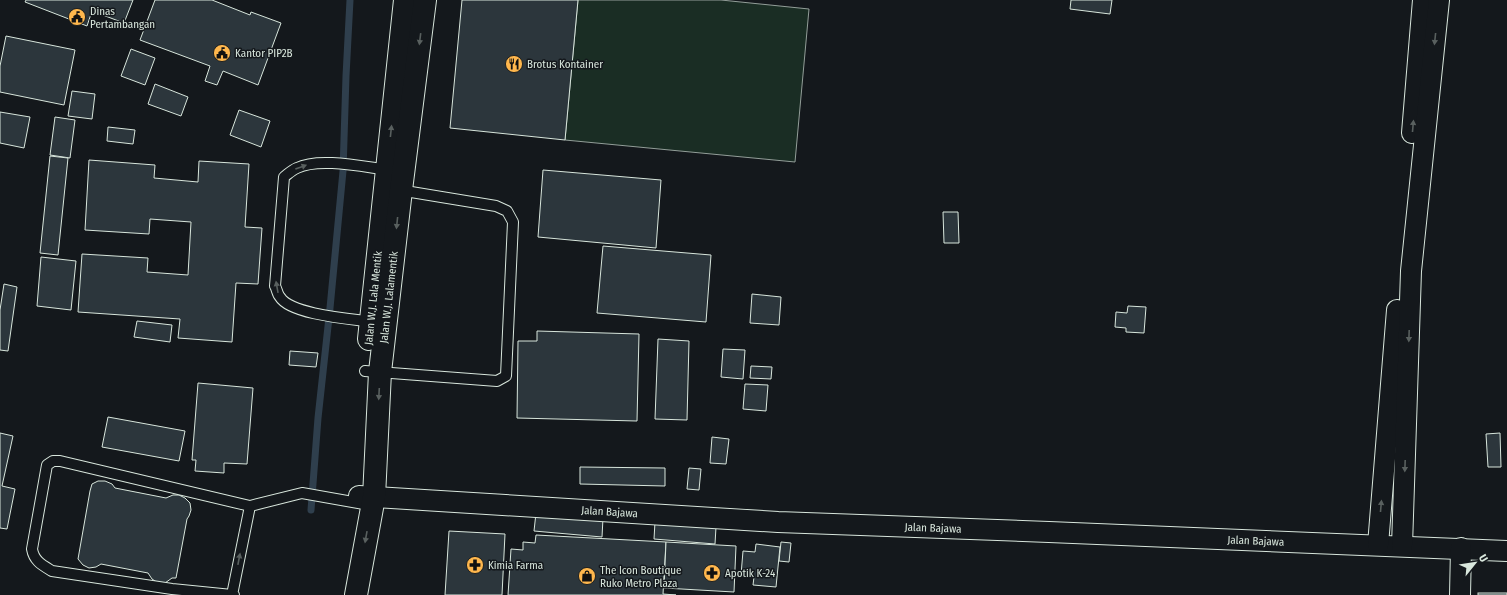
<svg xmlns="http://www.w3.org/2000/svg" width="1507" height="595" font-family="'Fira Sans Condensed',sans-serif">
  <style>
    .pitch { fill: #1a2d24; stroke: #939e99 }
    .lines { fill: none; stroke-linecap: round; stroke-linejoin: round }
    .stream { stroke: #2f3f4d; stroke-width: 7 }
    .building { fill: #2c363c; stroke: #d8e6dc }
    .lane-casing { stroke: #d8e6dc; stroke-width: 12 }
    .street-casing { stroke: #d8e6dc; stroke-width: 22 }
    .primary-casing { stroke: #d8e6dc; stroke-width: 24 }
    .lane { stroke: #14181c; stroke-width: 10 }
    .street { stroke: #14181c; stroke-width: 20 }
    .primary { stroke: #14181c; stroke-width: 22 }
    .oneway { fill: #59605f }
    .labels { text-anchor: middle; stroke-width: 3; stroke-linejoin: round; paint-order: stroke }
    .poi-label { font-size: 11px; fill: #d8e6dc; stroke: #14181c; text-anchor: start }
    .street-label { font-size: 11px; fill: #d8e6dc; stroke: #14181c }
  </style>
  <rect width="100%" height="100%" fill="#14181c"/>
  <polygon class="pitch" points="578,0 721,0 809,9 795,162 565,140"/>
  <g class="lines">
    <polyline class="stream" points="311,510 318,418 330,308 343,171 346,76 350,0"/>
  </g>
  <g class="building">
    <polygon points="26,0 133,0 124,23 92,11 87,26 25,2"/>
    <polygon points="155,0 212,0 250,15 251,12 281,23 258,85 223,71 217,85 205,81 210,66 140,40"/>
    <polygon points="462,0 578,0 565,140 450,128"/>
    <polygon points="1071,0 1112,0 1110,14 1070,9"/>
    <polygon points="6,36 75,50 64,105 0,92 0,66"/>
    <polygon points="131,49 155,58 145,85 121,76"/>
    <polygon points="155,84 188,97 181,116 148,104"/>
    <polygon points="72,91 95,94 92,119 68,116"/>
    <polygon points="239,110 270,121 261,147 230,135"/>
    <polygon points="0,112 30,117 24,148 0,143"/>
    <polygon points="55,117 75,120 70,158 50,155"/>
    <polygon points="108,127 135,130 133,144 107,141"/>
    <polygon points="50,156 68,158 58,255 40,253"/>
    <polygon points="89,160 155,165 154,178 198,182 199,161 249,164 245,227 262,228 258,284 236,283 232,342 178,338 180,319 78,312 82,254 148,258 147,272 188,275 191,222 150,219 149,234 85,230"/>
    <polygon points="543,170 661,180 656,248 538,237"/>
    <polygon points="943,212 958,212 959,243 944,243"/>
    <polygon points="603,246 711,255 706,322 597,313"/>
    <polygon points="41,257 76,261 71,310 37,306"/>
    <polygon points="4,284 17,287 8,351 0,350 0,310"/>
    <polygon points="752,294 781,297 779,325 750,323"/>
    <polygon points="1128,306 1146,307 1144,333 1126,332 1126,328 1115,327 1116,312 1127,313"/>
    <polygon points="137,321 172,325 170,342 134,337"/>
    <polygon points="537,331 639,334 637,421 517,418 518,341 537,341"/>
    <polygon points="658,339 689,341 687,420 655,419"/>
    <polygon points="723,349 745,350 743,379 721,377"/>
    <polygon points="290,351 318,353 316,367 289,365"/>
    <polygon points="751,366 772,367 771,379 750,378"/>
    <polygon points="198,383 253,388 247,464 224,463 224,473 195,471 196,460 192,460"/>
    <polygon points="745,384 768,385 766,411 743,409"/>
    <polygon points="108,417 185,431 179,461 102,447"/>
    <polygon points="0,433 13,436 2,486 15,489 7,529 0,528"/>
    <polygon points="1500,433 1501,467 1488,467 1486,434"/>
    <polygon points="712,437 729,439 726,464 710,463"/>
    <polygon points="580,467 665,468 665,486 580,484"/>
    <polygon points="689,468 701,469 699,490 687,489"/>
    <polygon points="98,481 105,481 112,484 115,488 166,498 173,495 179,495 185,498 190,503 191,510 189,516 187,519 176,578 172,578 165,583 158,583 152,579 148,573 101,564 96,567 89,568 83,565 78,559 90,491 92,484"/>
    <polygon points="536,513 603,518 602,537 534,531"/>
    <polygon points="655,522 716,527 715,544 654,539"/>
    <polygon points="449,531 505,534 502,595 445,595"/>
    <polygon points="536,535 666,542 663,594 676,595 508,595 511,549 523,550 523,542 535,543"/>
    <polygon points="666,542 736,546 734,592 664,588"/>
    <polygon points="781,542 791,543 789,562 779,561"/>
    <polygon points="756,544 780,547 776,587 753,585 754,577 741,575 743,551 755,552"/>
    <rect x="1478" y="593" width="29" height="2"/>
  </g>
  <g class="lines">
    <g class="lane-casing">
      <g id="lane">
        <path d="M 374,322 C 353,319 291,315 280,297 C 277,294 277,289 275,286 L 284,177 C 288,174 292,170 297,168 C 319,157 364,167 389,170"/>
        <polyline points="365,371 497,381 506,376 513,222 507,211 496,206 399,190"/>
        <path d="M 232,595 L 172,589 L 52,571 C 42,565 34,561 32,549 L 47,465 L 53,461 L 60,461 L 250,506"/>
        <polyline points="234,595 232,595 250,506 302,493 364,504"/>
      </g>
    </g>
    <g class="street-casing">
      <g id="street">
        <polyline points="1412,133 1423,0"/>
        <path id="s1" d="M 359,496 L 778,522 L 1049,532 L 1507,551"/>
        <polyline points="1378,545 1397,310"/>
        <polyline points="1402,546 1411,271 1439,0"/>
        <polyline points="1460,595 1461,548"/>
      </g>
    </g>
    <g class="primary-casing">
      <g id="primary">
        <polyline points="369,339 405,0"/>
        <path id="s2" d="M 356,595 L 374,497 L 380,372 L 401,190 L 425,0"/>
      </g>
    </g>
    <use href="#lane" class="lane"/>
    <use href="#street" class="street"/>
    <use href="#primary" class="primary"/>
  </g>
  <defs><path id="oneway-solid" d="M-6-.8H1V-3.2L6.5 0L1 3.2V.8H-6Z"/></defs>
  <g class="oneway">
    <use href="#oneway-solid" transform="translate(420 39) rotate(97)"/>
    <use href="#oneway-solid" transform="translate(1435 39) rotate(96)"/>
    <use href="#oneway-solid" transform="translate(1413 126) rotate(-85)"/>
    <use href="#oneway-solid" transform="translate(391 131) rotate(-84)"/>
    <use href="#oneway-solid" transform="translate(301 167) rotate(-20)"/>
    <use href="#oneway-solid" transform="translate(397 223) rotate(96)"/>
    <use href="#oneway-solid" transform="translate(277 287) rotate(-100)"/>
    <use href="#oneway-solid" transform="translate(1409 336) rotate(92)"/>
    <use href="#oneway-solid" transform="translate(379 394) rotate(93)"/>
    <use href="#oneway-solid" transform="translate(1405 466) rotate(92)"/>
    <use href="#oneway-solid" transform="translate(1381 506) rotate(-85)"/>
    <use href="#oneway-solid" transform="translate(366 537) rotate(100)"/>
    <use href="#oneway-solid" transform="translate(239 559) rotate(-79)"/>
  </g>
  <defs>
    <g id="civic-disc" transform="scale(0.9)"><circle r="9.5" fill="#ffb74d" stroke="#14181c"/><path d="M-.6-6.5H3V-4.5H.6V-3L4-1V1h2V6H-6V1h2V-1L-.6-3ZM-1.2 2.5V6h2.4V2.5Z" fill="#111"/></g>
    <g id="restaurant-disc" transform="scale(0.9)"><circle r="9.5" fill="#ffb74d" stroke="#14181c"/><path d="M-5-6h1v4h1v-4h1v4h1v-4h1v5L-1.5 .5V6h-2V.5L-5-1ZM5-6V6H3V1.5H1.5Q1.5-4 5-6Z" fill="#111"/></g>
    <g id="pharmacy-disc" transform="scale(0.9)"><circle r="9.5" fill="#ffb74d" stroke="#14181c"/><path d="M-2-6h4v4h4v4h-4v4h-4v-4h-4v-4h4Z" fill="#111"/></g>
    <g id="shop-disc" transform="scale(0.9)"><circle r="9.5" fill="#ffb74d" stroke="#14181c"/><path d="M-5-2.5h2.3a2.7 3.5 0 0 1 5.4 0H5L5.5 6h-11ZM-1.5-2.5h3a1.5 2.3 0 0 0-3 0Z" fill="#111"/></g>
  </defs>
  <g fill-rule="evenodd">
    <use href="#civic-disc" x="77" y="17"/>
    <use href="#civic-disc" x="222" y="53"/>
    <use href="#restaurant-disc" x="514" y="64"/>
    <use href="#pharmacy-disc" x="475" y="565"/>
    <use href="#pharmacy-disc" x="712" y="573"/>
    <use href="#shop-disc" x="587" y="576"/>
  </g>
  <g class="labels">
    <g class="poi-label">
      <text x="90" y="15">Dinas<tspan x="90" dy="13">Pertambangan</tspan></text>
      <text x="235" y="57">Kantor PIP2B</text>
      <text x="527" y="68">Brotus Kontainer</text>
      <text x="488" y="569">Kimia Farma</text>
      <text x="600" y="574">The Icon Boutique<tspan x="600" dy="13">Ruko Metro Plaza</tspan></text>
      <text x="725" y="577">Apotik K-24</text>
    </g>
    <g class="street-label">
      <text dy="4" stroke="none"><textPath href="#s2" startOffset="300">Jalan W.J. Lalamentik</textPath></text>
      <text transform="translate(373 298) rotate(-84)" y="4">Jalan W.J. Lala Mentik</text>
      <text dy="4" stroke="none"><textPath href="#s1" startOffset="251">Jalan Bajawa</textPath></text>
      <text dy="4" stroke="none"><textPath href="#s1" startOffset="575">Jalan Bajawa</textPath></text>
      <text dy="4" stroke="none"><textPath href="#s1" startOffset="898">Jalan Bajawa</textPath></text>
    </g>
  </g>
  <g transform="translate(1475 563) rotate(60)" stroke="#14181c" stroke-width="3" paint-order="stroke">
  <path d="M0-3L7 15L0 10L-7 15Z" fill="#d8e6dc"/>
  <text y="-6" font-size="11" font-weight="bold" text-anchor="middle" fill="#d8e6dc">U</text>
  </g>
</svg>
